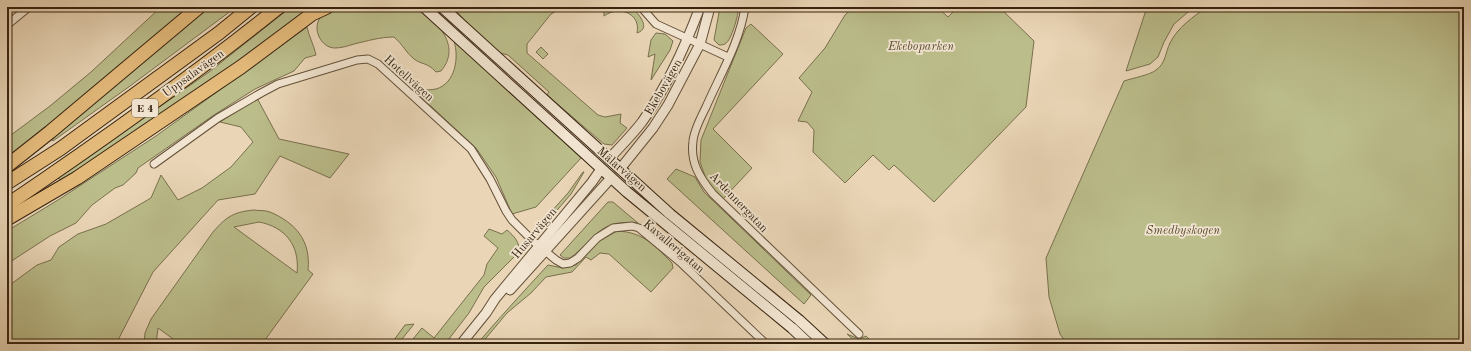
<svg xmlns="http://www.w3.org/2000/svg" width="1471" height="351" font-family="'Old Standard TT',serif">
  <style>
    .green { fill: #bbbd8b; stroke: #79704d; fill-rule: evenodd }
    .lines { fill: none; stroke-linecap: round; stroke-linejoin: round }
    .minor-casing { stroke: #645039; stroke-width: 9 }
    .tertiary-casing { stroke: #645039; stroke-width: 11 }
    .secondary-casing { stroke: #37230f; stroke-width: 12 }
    .motorway-casing { stroke: #37230f; stroke-width: 15 }
    .minor { stroke: #f1e4d0; stroke-width: 7 }
    .tertiary { stroke: #f1e4d0; stroke-width: 9 }
    .secondary { stroke: #f1e4d0; stroke-width: 10 }
    .motorway { stroke: #e5bb7c; stroke-width: 13 }
    .labels { text-anchor: middle; stroke-width: 3.5; stroke-linejoin: round; paint-order: stroke }
    .shield { fill: #f1e4d0; stroke: #6f5d49; stroke-width: 1 }
    .shield-label { font-size: 11px; font-weight: bold; fill: #37230f }
    .park-label { font-size: 12px; font-style: italic; fill: #584a2e; stroke: #f1e4d0 }
    .street-label { font-size: 12px; fill: #37230f; stroke: #f1e4d0 }
  </style>
  <rect width="100%" height="100%" fill="#ead6b7"/>
  <filter id="stains"><feTurbulence type="fractalNoise" baseFrequency=".005" numOctaves="4"/><feColorMatrix values="0 0 0 0 .2 0 0 0 0 .09 0 0 0 0 .02 0 0 0 .5 -.17"/></filter>
  <radialGradient id="worn" r=".72"><stop offset=".6" stop-color="#630" stop-opacity="0"/><stop offset="1" stop-color="#630" stop-opacity=".3"/></radialGradient>
  <g class="green">
    <polygon points="161,7 189,7 78,102 7,158 7,138 50,106 91,72"/>
    <polygon points="208,7 236,7 130,86 53,141 51,139"/>
    <polygon points="291,7 315,7 236,65 62,181 58,178 209,72"/>
    <path d="M 339,7 L 411,7 C 435,17 463,45 441,71 L 436,72 C 427,62 422,65 414,59 C 406,53 402,43 394,37 C 380,37 367,41 354,44 C 348,46 341,48 335,48 C 321,48 312,29 320,18 C 325,12 332,9 339,7 Z"/>
    <polygon points="453,7 581,7 580,11 560,9 551,14 527,44 527,53 598,115 605,117 621,114 620,123 627,128 612,145 604,144 547,95 549,92 508,55 500,53 466,22"/>
    <path d="M 610,7 L 632,7 C 638,14 652,28 637,33 C 641,13 619,5 604,16 L 604,12 Z"/>
    <path d="M 720,7 L 739,7 C 738,15 732,40 725,44 C 723,45 721,45 719,45 L 714,40 Z"/>
    <polygon points="854,7 937,7 948,17 958,7 999,7 1034,41 1026,107 934,202 894,165 889,170 873,155 845,183 813,152 814,130 807,122 798,121 812,92 799,78 825,48 845,15"/>
    <polygon points="1147,7 1194,7 1174,24 1164,42 1158,57 1150,64 1126,71"/>
    <path d="M 1207,7 L 1464,7 L 1464,344 L 1067,344 L 1060,334 L 1049,297 L 1046,258 L 1124,81 C 1133,78 1150,75 1156,70 C 1166,63 1165,53 1170,43 C 1178,27 1193,17 1207,7 Z"/>
    <polygon points="751,24 783,54 713,129 752,168 722,200 707,182 700,162 701,140 746,28"/>
    <path d="M 307,27 C 309,37 314,45 316,55 L 305,58 L 294,71 L 255,89 L 214,115 L 138,168 L 136,173 L 123,185 L 115,188 L 92,205 L 76,223 L 50,236 L 7,264 L 7,231 L 58,200 L 156,136 Z"/>
    <polygon points="656,33 665,34 673,41 670,50 651,80 655,54 648,57 651,40"/>
    <path d="M 454,41 L 458,41 L 502,86 L 545,123 L 581,158 L 536,207 L 512,214 L 496,177 L 476,148 L 419,95 L 420,90 C 425,90 431,90 436,89 C 456,83 459,57 454,41 Z"/>
    <polygon points="541,47 548,54 543,59 536,52"/>
    <polygon points="257,98 279,139 349,154 330,178 280,156 255,194 218,200 153,272 116,344 8,344 7,341 7,287 37,265 51,260 59,247 78,234 106,224 151,198 161,175 178,200 202,188 231,167 253,142 241,127 220,122"/>
    <polygon points="676,169 695,177 704,192 811,295 804,304 667,179"/>
    <polygon points="583,172 584,172 571,194 546,223 541,223 568,193"/>
    <path d="M 608,202 L 613,202 L 638,223 C 598,219 597,238 570,258 L 564,258 L 560,255 Z"/>
    <path d="M 254,210 C 259,211 265,210 270,212 C 296,223 311,241 308,270 L 313,274 L 262,344 L 180,344 L 158,328 L 156,344 L 144,344 L 145,333 L 151,319 L 213,232 C 227,216 234,212 254,210 ZM 259,222 C 285,227 300,245 297,273 L 234,227 Z"/>
    <path d="M 489,229 L 502,234 L 507,230 C 514,236 520,242 519,252 L 484,287 L 469,313 L 445,344 L 409,344 L 422,328 L 434,338 L 484,275 L 487,264 L 498,248 L 484,236 Z"/>
    <path d="M 617,231 C 644,232 655,246 672,263 L 673,268 L 651,292 L 609,254 L 600,253 L 591,260 L 586,257 L 572,272 L 546,277 L 531,293 L 507,313 L 481,344 L 477,344 C 500,317 524,291 548,265 L 563,268 L 576,265 L 598,242 Z"/>
    <polygon points="414,324 398,344 391,344 405,325"/>
    <polygon points="847,334 859,339 866,336 874,344 858,344"/>
  </g>
  <g class="lines">
    <g class="minor-casing">
      <g id="minor">
        <polyline points="641,7 656,24 728,57"/>
        <path d="M 745,7 C 740,42 720,75 706,107 C 701,117 694,130 693,141 C 690,163 700,178 713,194 L 859,334"/>
        <polyline points="7,25 29,7"/>
        <polyline points="154,164 218,118 261,93 278,84 357,60 368,59 378,64 471,149 490,179 506,211 512,220 533,241 556,260 563,264 570,263 578,258 597,238 613,228 632,226 639,228 680,262 766,344"/>
      </g>
    </g>
    <g class="tertiary-casing">
      <g id="tertiary">
        <path d="M 609,159 C 620,147 632,135 642,122 C 667,87 685,47 700,7"/>
        <polyline points="620,169 653,128 668,105 700,44 710,7"/>
        <polyline points="510,290 611,178"/>
        <polyline points="461,344 486,313 495,299 592,182 601,169"/>
      </g>
    </g>
    <g class="secondary-casing">
      <g id="secondary">
        <polyline points="424,7 627,192 792,328 809,344"/>
        <polyline points="442,7 670,214 799,320 825,344"/>
      </g>
    </g>
    <g class="motorway-casing">
      <g id="motorway">
        <polyline points="7,166 50,132 199,7"/>
        <polyline points="7,183 60,149 219,33 251,7"/>
        <path d="M 7,205 C 100,142 192,77 279,7"/>
        <polyline points="7,219 77,178 241,67 312,14 327,7"/>
      </g>
    </g>
    <use href="#minor" class="minor"/>
    <use href="#tertiary" class="tertiary"/>
    <use href="#secondary" class="secondary"/>
    <use href="#motorway" class="motorway"/>
  </g>
  <g class="labels">
    <rect class="shield" x="132" y="99" width="26" height="18" rx="3"/>
    <g class="shield-label">
      <text x="145" y="112">E 4</text>
    </g>
    <g class="park-label">
      <text x="921" y="50">Ekeboparken</text>
      <text x="1183" y="234">Smedbyskogen</text>
    </g>
    <g class="street-label">
      <text transform="translate(193 73) rotate(-36)" y="4">Uppsalavägen</text>
      <text transform="translate(409 78) rotate(42)" y="4">Hotellvägen</text>
      <text transform="translate(663 87) rotate(-60)" y="4">Ekebovägen</text>
      <text transform="translate(622 169) rotate(41)" y="4">Mälarvägen</text>
      <text transform="translate(739 202) rotate(46)" y="4">Ardennergatan</text>
      <text transform="translate(534 233) rotate(-50)" y="4">Husarvägen</text>
      <text transform="translate(674 246) rotate(40)" y="4">Kavallerigatan</text>
    </g>
  </g>
  <rect width="1471" height="351" fill="none" stroke="#ead6b7" stroke-width="24"/>
  <rect x="8" y="8" width="1455" height="335" fill="none" stroke="#37230f" stroke-width="2"/>
  <rect x="12" y="12" width="1447" height="327" fill="none" stroke="#37230f"/>
  <rect width="100%" height="100%" filter="url(#stains)"/>
  <rect width="100%" height="100%" fill="url(#worn)"/>
</svg>
